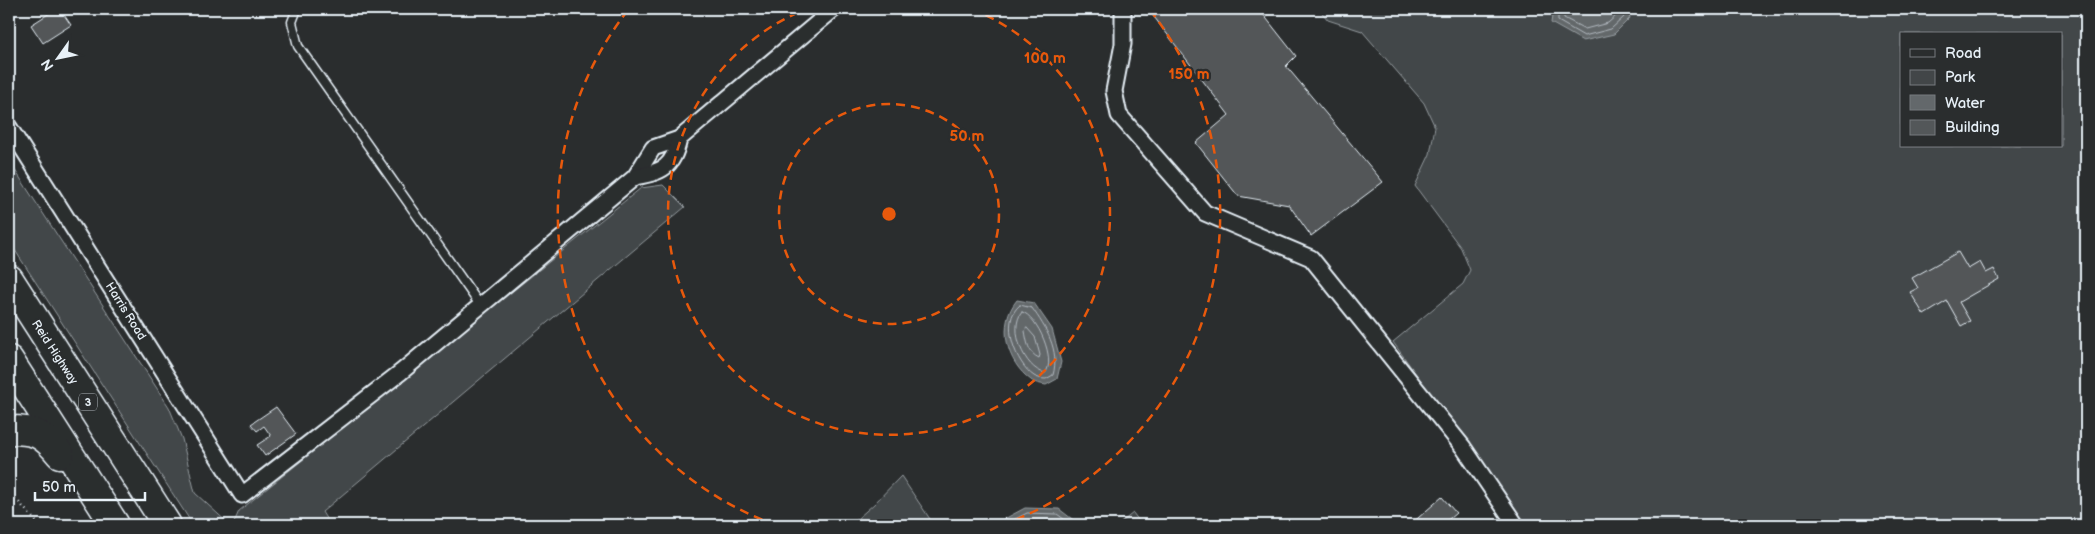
<svg xmlns="http://www.w3.org/2000/svg" width="2095" height="534" font-family="'Balsamiq Sans',sans-serif">
  <style>
    .green { fill: #424648; stroke: #959ca0; fill-rule: evenodd }
    .water { fill: #63686b; stroke: #989fa3 }
    .lines { fill: none; stroke-linecap: round; stroke-linejoin: round }
    .shore { stroke: #b3bac0; stroke-width: 1 }
    .building { fill: #535759; stroke: #e8f1f8 }
    .lane-casing { stroke: #e8f1f8; stroke-width: 11 }
    .street-casing { stroke: #e8f1f8; stroke-width: 19 }
    .highway-casing { stroke: #e8f1f8; stroke-width: 31 }
    .path { stroke: #e8f1f8; stroke-width: 2.5; stroke-dasharray: 1 4; stroke-linecap: butt }
    .lane { stroke: #2a2d2e; stroke-width: 8 }
    .street { stroke: #2a2d2e; stroke-width: 15 }
    .highway { stroke: #2a2d2e; stroke-width: 28 }
    .ring { fill: none; stroke: #e8590c; stroke-width: 2.5; stroke-dasharray: 9 6 }
    .labels { text-anchor: middle; stroke-width: 4.5; stroke-linejoin: round; paint-order: stroke }
    .shield { fill: #2a2d2e; stroke: #afb6bb; stroke-width: 1 }
    .shield-label { font-size: 11px; font-weight: bold; fill: #e8f1f8 }
    .street-label { font-size: 12px; fill: #e8f1f8; stroke: #2a2d2e }
    .centre { fill: #e8590c; stroke: #2a2d2e; stroke-width: 2.5 }
    .ring-label { font-size: 15px; text-anchor: middle; font-weight: bold; fill: #e8590c; stroke: #2a2d2e; stroke-width: 4.5; stroke-linejoin: round; paint-order: stroke }
  </style>
  <rect width="100%" height="100%" fill="#2a2d2e"/>
  <filter id="ink" filterUnits="userSpaceOnUse"><feTurbulence type="fractalNoise" baseFrequency=".02" numOctaves="2"/><feDisplacementMap in="SourceGraphic" scale="10" xChannelSelector="R" yChannelSelector="G"/><feConvolveMatrix kernelMatrix="1 2 1 2 8 2 1 2 1" color-interpolation-filters="sRGB"/></filter>
  <g filter="url(#ink)">
    <g class="green">
      <path d="M 1319,9 L 2086,9 L 2086,525 L 1525,525 L 1393,342 L 1463,284 L 1470,270 L 1461,248 L 1415,186 L 1430,154 L 1435,127 L 1424,103 L 1362,31 L 1328,20 ZM 1901,34 L 2061,34 L 2061,146 L 1901,146 Z"/>
      <polygon points="9,161 169,407 182,439 195,493 230,525 193,525 9,241"/>
      <polygon points="663,185 685,207 322,512 330,525 233,525 239,511 641,188"/>
      <polygon points="901,476 934,525 850,525 874,504"/>
      <polygon points="1133,513 1142,525 1118,525"/>
    </g>
    <g class="water">
      <polygon points="1553,9 1627,9 1630,18 1614,34 1583,41 1551,23"/>
      <path d="M 1017,300 L 1034,303 L 1052,329 L 1061,362 L 1057,379 L 1046,385 C 1041,384 1034,383 1031,380 C 1006,362 997,324 1017,300 Z"/>
      <polygon points="1025,508 1059,509 1076,522 1076,525 993,525"/>
    </g>
    <g class="lines">
      <g class="shore">
        <polyline points="1558,9 1558,21 1584,36 1611,29 1624,17 1623,9"/>
        <polyline points="1564,9 1564,18 1585,29 1608,23 1617,15 1617,9"/>
        <path d="M 1020,305 L 1032,308 C 1046,328 1060,350 1053,375 L 1046,379 C 1042,379 1037,378 1034,376 C 1016,364 999,321 1020,305 Z"/>
        <path d="M 1022,312 C 1037,315 1057,361 1045,373 C 1024,369 1008,328 1022,312 Z"/>
        <path d="M 1027,328 L 1035,337 L 1040,355 L 1039,358 C 1028,353 1027,342 1025,331 Z"/>
        <polyline points="1004,525 1027,513 1057,514 1072,525"/>
      </g>
    </g>
    <g class="building">
      <polygon points="56,9 60,9 71,25 43,43 31,25"/>
      <polygon points="1148,9 1259,9 1296,56 1286,66 1383,182 1311,236 1289,205 1238,196 1196,143 1229,115"/>
      <polygon points="1958,252 1968,269 1980,262 1986,273 1994,269 1999,279 1959,302 1970,321 1961,326 1947,301 1924,315 1910,292 1918,288 1912,278"/>
      <polygon points="276,407 296,434 265,456 257,445 271,436 264,426 257,431 251,424"/>
      <polygon points="1442,497 1456,513 1442,525 1410,525"/>
    </g>
    <g class="lines">
      <g class="lane-casing">
        <polyline id="lane" points="297,9 292,22 298,46 480,305"/>
      </g>
      <g class="street-casing">
        <g id="street">
          <polyline points="1123,9 1123,44 1114,91 1119,115 1205,213 1311,258 1463,447 1516,525"/>
          <polyline points="9,127 242,495 401,372 635,177 653,148 679,139 834,9"/>
          <path d="M 635,177 C 662,172 673,168 679,139"/>
        </g>
      </g>
      <g class="highway-casing">
        <g id="highway">
          <polyline points="9,279 167,525"/>
          <polyline points="9,360 115,525"/>
          <path d="M 9,430 C 35,430 43,433 60,454"/>
        </g>
      </g>
      <polyline class="path" points="9,491 39,525"/>
      <use href="#lane" class="lane"/>
      <use href="#street" class="street"/>
      <use href="#highway" class="highway"/>
    </g>
  </g>
  <g class="ring">
    <circle cx="889" cy="214" r="110"/>
    <path d="M972 9A221 221 0 1 1 806 9"/>
    <path d="M776 525A331 331 0 0 1 628 10M1150 10A331 331 0 0 1 1002 525"/>
  </g>
  <g class="labels">
    <rect class="shield" x="79" y="393.5" width="18" height="17" rx="4"/>
    <g class="shield-label">
      <text x="88" y="406">3</text>
    </g>
    <g class="street-label">
      <text transform="translate(126 311) rotate(58)" y="4">Harris Road</text>
      <text transform="translate(55 352) rotate(57)" y="4">Reid Highway</text>
    </g>
  </g>
  <circle cx="889" cy="214" r="8" class="centre"/>
  <g class="ring-label">
    <text x="1045" y="63">100 m</text>
    <text x="1189" y="79">150 m</text>
    <text x="967" y="141">50 m</text>
  </g>
  <rect width="2095" height="534" fill="none" stroke="#2a2d2e" stroke-width="30"/>
  <rect x="15" y="15" width="2065" height="504" fill="none" stroke="#e8f1f8" stroke-width="2" filter="url(#ink)"/>
  <rect x="1900" y="32" width="162" height="115" fill="#2a2d2e" stroke="#767b7f"/>
  <rect x="1910" y="49" width="25" height="8" fill="#2a2d2e" stroke="#767b7f"/>
  <text x="1945" y="58" font-size="15" fill="#e8f1f8">Road</text>
  <rect x="1910" y="70" width="25" height="15" fill="#424648" stroke="#767b7f"/>
  <text x="1945" y="82" font-size="15" fill="#e8f1f8">Park</text>
  <rect x="1910" y="95" width="25" height="15" fill="#63686b" stroke="#767b7f"/>
  <text x="1945" y="108" font-size="15" fill="#e8f1f8">Water</text>
  <rect x="1910" y="120" width="25" height="15" fill="#535759" stroke="#767b7f"/>
  <text x="1945" y="132" font-size="15" fill="#e8f1f8">Building</text>
  <g transform="translate(58 58) rotate(237)" stroke="#2a2d2e" stroke-width="4" paint-order="stroke">
  <path d="M0-4L9 19L0 12L-9 19Z" fill="#e8f1f8"/>
  <text y="-8" font-size="14" font-weight="bold" text-anchor="middle" fill="#e8f1f8">N</text>
  </g>
  <path d="M35 492v8h110v-8" fill="none" stroke="#e8f1f8" stroke-width="2.5"/>
  <text x="42" y="492" font-size="15" fill="#e8f1f8" stroke="#2a2d2e" stroke-width="4" paint-order="stroke">50 m</text>
</svg>
